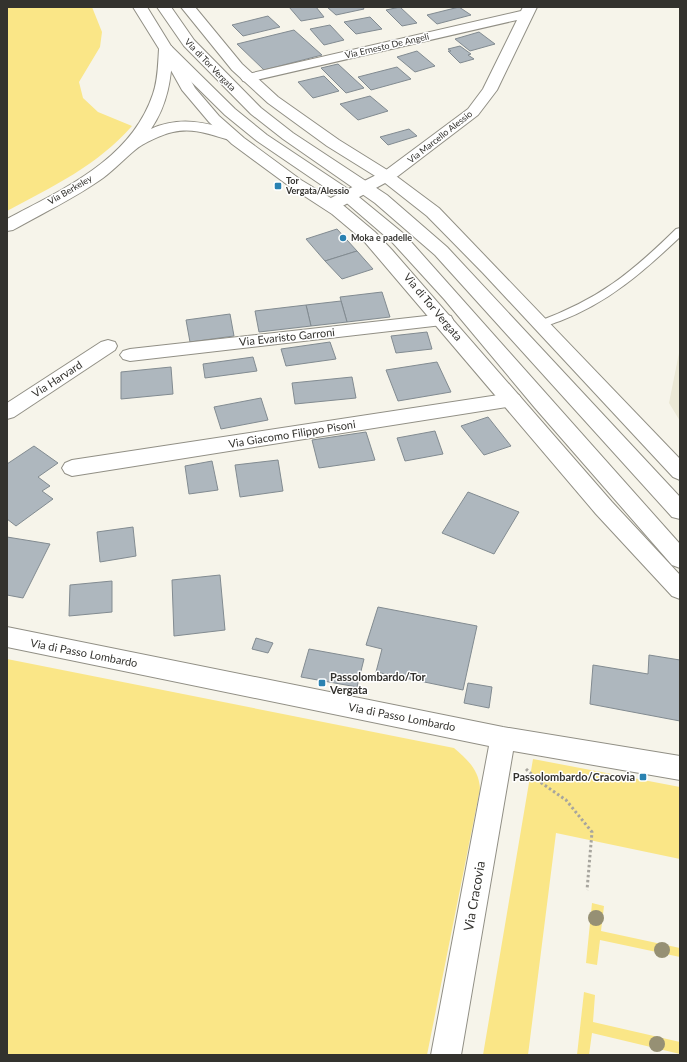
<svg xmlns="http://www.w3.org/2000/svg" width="687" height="1062" font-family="Lato,sans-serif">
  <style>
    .built { fill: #ebe8d6 }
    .green { fill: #fae687 }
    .building { fill: #aeb7be; stroke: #828b91 }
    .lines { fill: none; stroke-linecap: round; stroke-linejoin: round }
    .service-casing { stroke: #918f85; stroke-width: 2 }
    .minor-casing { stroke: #918f85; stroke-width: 2 }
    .tertiary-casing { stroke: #918f85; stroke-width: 2 }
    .secondary-casing { stroke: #918f85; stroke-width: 2 }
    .path { stroke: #a7a59e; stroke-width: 3; stroke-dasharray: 2.5 2.5; stroke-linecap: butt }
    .service { fill: #fff; fill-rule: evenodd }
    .minor { fill: #fff; fill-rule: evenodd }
    .tertiary { fill: #fff; fill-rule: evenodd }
    .secondary { fill: #fff; fill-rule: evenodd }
    .tree { fill: #969074 }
    .poi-dot { fill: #2a82b1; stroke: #fff; stroke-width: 1.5 }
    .labels { text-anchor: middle; stroke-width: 3; stroke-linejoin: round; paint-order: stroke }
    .far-street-label { font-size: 9px; fill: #33322e; stroke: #fff }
    .far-poi-label { font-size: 9px; font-weight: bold; fill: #33322e; stroke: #fff; text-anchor: start }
    .street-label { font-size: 11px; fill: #33322e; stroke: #fff }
    .poi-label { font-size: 11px; font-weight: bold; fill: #33322e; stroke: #fff; text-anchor: start }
    .near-street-label { font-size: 13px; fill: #33322e; stroke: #fff }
  </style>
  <rect width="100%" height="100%" fill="#f6f4ea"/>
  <polygon class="built" points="680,348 680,421 669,403"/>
  <g class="green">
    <path d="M 7,7 L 92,7 L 102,32 L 100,47 L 79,82 L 83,98 L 98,112 L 132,126 C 98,165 52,187 7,211 Z"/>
    <path d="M 7,659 L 454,748 C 468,760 479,770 480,789 L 427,1055 L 7,1055 Z"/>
    <polygon points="533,759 680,787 680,859 556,833 528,1055 483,1055"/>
    <polygon points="592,903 604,906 601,931 680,948 680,957 600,940 597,965 586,963"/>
    <polygon points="584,992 595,995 593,1022 680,1042 680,1054 592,1033 589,1055 577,1055"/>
  </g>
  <g class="building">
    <polygon points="289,7 316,7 324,17 301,21"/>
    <polygon points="327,7 363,7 364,9 336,15"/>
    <polygon points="400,7 417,23 402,26 386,10"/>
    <polygon points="459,7 471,15 437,24 427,15"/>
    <polygon points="268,16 280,27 243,36 232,25"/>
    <polygon points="370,17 382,29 356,34 344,22"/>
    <polygon points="330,25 344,40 324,45 310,29"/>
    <polygon points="294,30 322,55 264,70 237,44"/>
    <polygon points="479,32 495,44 470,51 455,39"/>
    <polygon points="460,46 471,54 468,55 474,59 460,63 448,51 451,51 448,49"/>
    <polygon points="417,51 435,66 415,72 397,57"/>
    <polygon points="338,64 364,88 346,93 321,68"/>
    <polygon points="397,67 411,79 371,90 358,77"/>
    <polygon points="324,76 339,91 313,98 298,82"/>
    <polygon points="370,96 388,111 358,120 340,104"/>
    <polygon points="409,129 417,136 388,145 380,137"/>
    <polygon points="337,229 357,251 325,261 306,239"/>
    <polygon points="357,251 373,269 342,279 325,261"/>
    <polygon points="382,292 390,317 347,322 340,297"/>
    <polygon points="341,301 347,322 311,326 306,305"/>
    <polygon points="306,305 311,326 259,332 255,311"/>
    <polygon points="230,314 234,336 190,342 186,320"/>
    <polygon points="427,332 432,349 396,353 391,336"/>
    <polygon points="330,342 336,359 286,366 281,349"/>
    <polygon points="253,357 257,371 205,378 203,364"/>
    <polygon points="437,362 451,392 398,401 386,370"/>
    <polygon points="171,367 173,394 121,399 121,372"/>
    <polygon points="352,377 356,398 295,404 292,383"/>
    <polygon points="261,398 268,420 221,429 214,407"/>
    <polygon points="488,417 511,446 484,455 461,426"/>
    <polygon points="435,431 443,454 405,461 397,438"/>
    <polygon points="366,432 375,460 319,468 312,440"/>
    <polygon points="34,446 58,463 38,477 50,486 42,491 53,499 16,526 7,519 7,464"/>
    <polygon points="278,460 283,491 240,497 235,465"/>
    <polygon points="212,461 218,490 189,494 185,466"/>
    <polygon points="468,492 519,512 494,554 442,533"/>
    <polygon points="133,527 136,556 100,562 97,532"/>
    <polygon points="7,537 50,544 23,598 7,595"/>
    <polygon points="220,575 225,630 174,636 172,580"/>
    <polygon points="112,581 112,612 69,616 70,585"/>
    <polygon points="378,607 477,626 463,690 376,672 382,649 366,645"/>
    <polygon points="256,638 273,643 268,653 252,649"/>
    <polygon points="309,649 364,659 357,687 301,677"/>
    <polygon points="649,655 680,660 680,721 590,704 593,665 648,674"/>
    <polygon points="468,683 492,687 489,708 464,703"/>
  </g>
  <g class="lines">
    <g class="service-casing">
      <path id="service" d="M 680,228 L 680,237 C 644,271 608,303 560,321 C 553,323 545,328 537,326 L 536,324 L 537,322 C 599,299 630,274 676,229 Z"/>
    </g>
    <g class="minor-casing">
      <g id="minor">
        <polygon points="523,7 537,7 497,90 478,115 398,176 337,209 331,210 325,209 323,205 325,201 386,170 468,109 483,89 517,20 248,82 243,81 241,78 243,75 248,74 521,11"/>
        <path d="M 166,45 L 171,46 L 173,49 C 171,79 168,104 151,129 C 179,116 207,122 235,132 L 238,135 L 235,138 L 230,140 C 211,135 194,127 173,132 C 163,134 143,143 135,150 C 124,159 115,169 103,178 C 75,198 43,213 13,230 L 7,231 L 7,219 C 63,189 131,160 153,94 C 158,80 158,64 159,49 L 161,46 Z"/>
        <polygon points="444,314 451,316 453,320 451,324 130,361 123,359 120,355 123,351 130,349"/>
        <polygon points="108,340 115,342 117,346 115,350 14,417 7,419 7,403 101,342"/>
        <polygon points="512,393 519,395 522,400 519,405 72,476 65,473 62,468 65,463 72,460"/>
      </g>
    </g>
    <g class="tertiary-casing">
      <g id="tertiary">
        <polygon points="181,7 195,7 242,64 278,97 339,140 392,173 439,208 680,459 680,480 673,477 483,273 427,216 380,179 327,146 268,103 232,70"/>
        <polygon points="166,45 171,46 195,88 219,116 244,138 301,180 344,206 375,232 392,250 612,502 680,575 680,599 672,596 596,514 363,240 332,214 289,186 232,144 209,122 182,90 159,49 161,46"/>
        <polygon points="7,627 503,727 680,756 680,780 513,751 461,1055 431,1055 489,746 7,647"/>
      </g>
    </g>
    <g class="secondary-casing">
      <g id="secondary">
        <polygon points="133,7 147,7 171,46 235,109 267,135 354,193 404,234 680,544 680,568 672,565 535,408 444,299 392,242 342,199 257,141 225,115 161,52"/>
        <polygon points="157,7 171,7 194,40 261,108 293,133 387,195 447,247 680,497 680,519 672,517 435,255 375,203 283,139 251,114 184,46"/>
      </g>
    </g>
    <polyline class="path" points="526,769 540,782 566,800 592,832 587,890"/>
    <use href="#service" class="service"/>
    <use href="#minor" class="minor"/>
    <use href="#tertiary" class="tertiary"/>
    <use href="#secondary" class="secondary"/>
  </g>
  <g class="tree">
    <circle cx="596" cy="918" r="8"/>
    <circle cx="662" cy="950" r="8"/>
    <circle cx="657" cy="1044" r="8"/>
  </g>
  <g class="poi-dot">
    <rect x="274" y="182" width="8" height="8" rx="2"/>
    <circle cx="343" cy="238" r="4"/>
    <rect x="318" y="679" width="8" height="8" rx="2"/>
    <rect x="639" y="773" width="8" height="8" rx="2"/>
  </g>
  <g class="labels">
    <g class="far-street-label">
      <text transform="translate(387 46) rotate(-13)" y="3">Via Ernesto De Angeli</text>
      <text transform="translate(210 65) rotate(46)" y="3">Via di Tor Vergata</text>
      <text transform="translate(440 137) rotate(-38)" y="3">Via Marcello Alessio</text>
      <text transform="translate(70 190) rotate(-30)" y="3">Via Berkeley</text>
    </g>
    <g class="far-poi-label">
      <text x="286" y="184">Tor<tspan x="286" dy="10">Vergata/Alessio</tspan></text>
      <text x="351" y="241">Moka e padelle</text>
    </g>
    <g class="street-label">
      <text transform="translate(433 307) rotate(50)" y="4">Via di Tor Vergata</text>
      <text transform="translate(287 337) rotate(-6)" y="4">Via Evaristo Garroni</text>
      <text transform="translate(57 379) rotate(-33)" y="4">Via Harvard</text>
      <text transform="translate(292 434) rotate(-9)" y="4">Via Giacomo Filippo Pisoni</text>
      <text transform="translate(84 653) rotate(11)" y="4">Via di Passo Lombardo</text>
      <text transform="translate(402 717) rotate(11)" y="4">Via di Passo Lombardo</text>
    </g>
    <g class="poi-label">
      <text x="330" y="681">Passolombardo/Tor<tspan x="330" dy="13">Vergata</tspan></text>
      <text x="635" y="781" text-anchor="end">Passolombardo/Cracovia</text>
    </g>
    <g class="near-street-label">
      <text transform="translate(474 896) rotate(-80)" y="5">Via Cracovia</text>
    </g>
  </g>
  <rect width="687" height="1062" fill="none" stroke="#33322e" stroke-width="16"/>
</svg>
